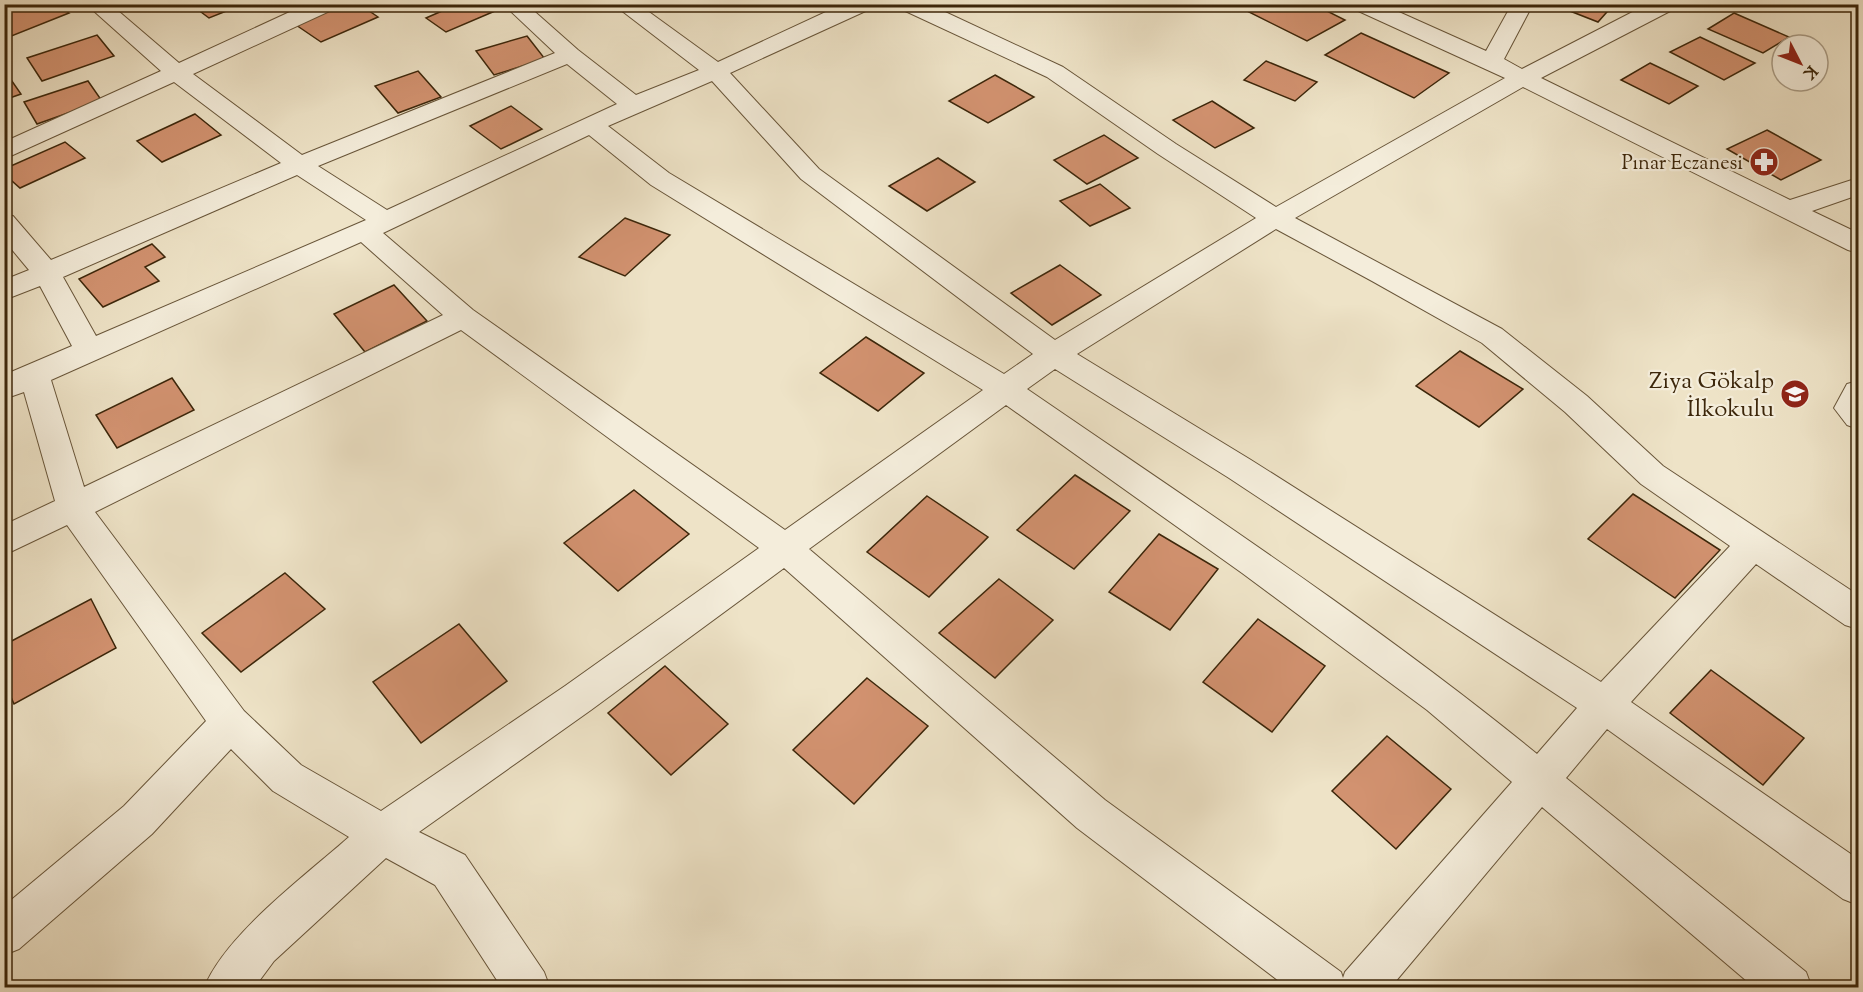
<svg xmlns="http://www.w3.org/2000/svg" width="1863" height="992" font-family="'Sorts Mill Goudy',serif">
  <style>
    .building { fill: #d29270; stroke: #3c260a; stroke-width: 1.5 }
    .lines { fill: none; stroke-linecap: round; stroke-linejoin: round }
    .minor-casing { stroke: #685539; stroke-width: 2 }
    .minor { fill: #f4eddb; fill-rule: evenodd }
    .labels { text-anchor: middle; stroke-width: 4.5; stroke-linejoin: round; paint-order: stroke }
    .far-poi-label { font-size: 20px; fill: #3c260a; stroke: #f4eddb; text-anchor: end }
    .poi-label { font-size: 24px; fill: #3c260a; stroke: #f4eddb; text-anchor: end }
  </style>
  <rect width="100%" height="100%" fill="#eee3c7"/>
  <filter id="stains"><feTurbulence type="fractalNoise" baseFrequency=".00333" numOctaves="4"/><feColorMatrix values="0 0 0 0 .2 0 0 0 0 .09 0 0 0 0 .02 0 0 0 .5 -.17"/></filter>
  <radialGradient id="worn" r=".72"><stop offset=".6" stop-color="#630" stop-opacity="0"/><stop offset="1" stop-color="#630" stop-opacity=".3"/></radialGradient>
  <g class="building">
    <polygon points="4,4 56,4 69,13 4,39"/>
    <polygon points="196,4 244,4 209,18 193,6"/>
    <polygon points="344,4 359,4 378,17 321,42 296,25"/>
    <polygon points="458,4 486,4 495,11 446,32 426,18"/>
    <polygon points="1239,4 1313,4 1345,20 1307,41 1237,6"/>
    <polygon points="1552,4 1614,4 1598,22"/>
    <polygon points="1734,13 1789,37 1763,53 1708,29"/>
    <polygon points="1361,33 1449,73 1414,98 1325,55"/>
    <polygon points="97,35 114,56 42,81 27,58"/>
    <polygon points="527,36 545,59 494,75 476,51"/>
    <polygon points="1700,37 1755,63 1724,80 1670,52"/>
    <polygon points="1266,61 1317,82 1295,101 1244,80"/>
    <polygon points="1650,63 1698,86 1669,104 1621,80"/>
    <polygon points="418,71 441,97 398,113 375,86"/>
    <polygon points="7,74 21,94 4,100 4,75"/>
    <polygon points="995,75 1034,97 988,123 949,101"/>
    <polygon points="88,81 102,101 37,124 24,102"/>
    <polygon points="1212,101 1254,128 1215,148 1173,120"/>
    <polygon points="511,106 542,129 501,149 470,126"/>
    <polygon points="195,114 221,135 162,162 137,141"/>
    <polygon points="1767,130 1821,160 1781,180 1727,149"/>
    <polygon points="1104,135 1138,158 1087,184 1054,160"/>
    <polygon points="65,142 85,158 20,188 4,174 4,169"/>
    <polygon points="938,158 975,182 927,211 889,186"/>
    <polygon points="1100,184 1130,208 1090,226 1060,201"/>
    <polygon points="625,218 670,235 625,276 579,257"/>
    <polygon points="152,244 165,257 145,267 159,281 103,307 79,279"/>
    <polygon points="1060,265 1101,295 1052,325 1011,293"/>
    <polygon points="394,285 427,321 365,352 334,314"/>
    <polygon points="866,337 924,373 878,411 820,373"/>
    <polygon points="1460,351 1523,389 1479,427 1416,386"/>
    <polygon points="172,378 194,410 117,448 96,415"/>
    <polygon points="1075,475 1130,511 1074,569 1017,530"/>
    <polygon points="634,490 689,534 618,591 564,543"/>
    <polygon points="1633,494 1720,550 1675,598 1588,539"/>
    <polygon points="927,496 988,537 929,597 867,552"/>
    <polygon points="1159,534 1218,569 1170,630 1109,592"/>
    <polygon points="285,573 325,609 241,672 202,633"/>
    <polygon points="999,579 1053,620 995,678 939,633"/>
    <polygon points="91,599 116,648 14,704 4,681 4,645"/>
    <polygon points="1258,619 1325,666 1272,732 1203,682"/>
    <polygon points="459,624 507,681 421,743 373,682"/>
    <polygon points="665,666 728,724 671,775 608,713"/>
    <polygon points="1711,670 1804,738 1763,785 1670,713"/>
    <polygon points="867,678 928,726 854,804 793,750"/>
    <polygon points="1387,736 1451,789 1396,849 1332,791"/>
  </g>
  <g class="lines">
    <g class="minor-casing">
      <g id="minor">
        <path d="M 86,4 L 110,4 L 179,63 L 307,4 L 336,4 L 334,9 L 193,74 L 302,155 L 555,53 L 503,4 L 526,4 L 578,50 L 636,95 L 699,70 L 613,4 L 638,4 L 718,62 L 843,4 L 872,4 L 870,9 L 730,73 L 819,169 L 1055,340 L 1256,218 L 1158,154 L 1047,77 L 901,9 L 899,4 L 928,4 L 1063,67 L 1176,144 L 1276,207 L 1505,78 L 1354,9 L 1352,4 L 1381,4 L 1486,51 L 1512,4 L 1533,4 L 1504,59 L 1522,69 L 1648,4 L 1676,4 L 1674,9 L 1541,78 L 1790,200 L 1858,178 L 1858,195 L 1812,211 L 1858,233 L 1858,253 L 1848,250 L 1523,87 L 1295,218 L 1502,329 L 1587,396 L 1663,466 L 1858,595 L 1858,629 L 1845,625 L 1756,564 L 1631,702 L 1858,859 L 1858,905 L 1843,899 L 1607,729 L 1566,778 L 1806,972 L 1812,988 L 1755,988 L 1542,807 L 1390,988 L 1288,988 L 1077,828 L 784,568 L 591,710 L 419,832 L 465,855 L 544,972 L 550,988 L 502,988 L 435,885 L 386,858 L 274,961 L 254,988 L 204,988 C 226,934 305,876 349,837 L 273,791 L 231,749 L 152,834 L 19,949 L 4,955 L 4,906 L 124,806 L 206,721 L 67,525 L 4,555 L 4,525 L 55,501 L 24,392 L 4,399 L 4,375 L 72,346 L 40,286 L 4,300 L 4,280 L 29,270 L 4,240 L 4,214 L 13,216 L 51,260 L 281,163 L 174,82 L 4,159 L 4,142 L 161,71 ZM 567,64 L 617,104 L 387,210 L 318,166 ZM 712,81 L 801,179 L 1033,354 L 1004,374 L 669,173 L 608,126 ZM 589,135 L 651,185 L 983,390 L 785,530 L 473,310 L 383,233 ZM 297,175 L 366,220 L 96,336 L 63,277 ZM 1276,229 L 1372,281 L 1482,343 L 1565,412 L 1641,484 L 1730,546 L 1601,682 L 1251,460 L 1077,354 ZM 361,242 L 443,315 L 84,487 L 51,380 ZM 461,330 L 759,548 L 565,686 L 381,811 L 301,765 L 244,711 L 95,512 ZM 1055,369 L 1229,478 L 1577,708 L 1537,754 C 1375,622 1199,507 1027,389 ZM 1006,405 L 1242,573 L 1427,710 L 1512,782 L 1345,972 L 1343,978 L 1341,972 L 1105,800 L 809,549 Z"/>
        <polygon points="1858,381 1858,429 1847,425 1834,408 1847,384"/>
      </g>
    </g>
    <use href="#minor" class="minor"/>
  </g>
  <defs>
    <g id="pharmacy-disc" transform="scale(1.5)"><circle r="9.5" fill="#8f2418" stroke="#f4eddb"/><path d="M-2-6h4v4h4v4h-4v4h-4v-4h-4v-4h4Z" fill="#fff"/></g>
    <g id="school-disc" transform="scale(1.5)"><circle r="9.5" fill="#8f2418" stroke="#f4eddb"/><path d="M0-5L7-2L0 1L-7-2ZM-4 1L0 2.5L4 1V4Q0 6-4 4Z" fill="#fff"/></g>
  </defs>
  <g fill-rule="evenodd">
    <use href="#pharmacy-disc" x="1764" y="162"/>
    <use href="#school-disc" x="1795" y="394"/>
  </g>
  <g class="labels">
    <g class="far-poi-label">
      <text x="1743" y="169">Pınar Eczanesi</text>
    </g>
    <g class="poi-label">
      <text x="1774" y="388">Ziya Gökalp<tspan x="1774" dy="28">İlkokulu</tspan></text>
    </g>
  </g>
  <rect width="1863" height="992" fill="none" stroke="#eee3c7" stroke-width="24"/>
  <rect x="6" y="6" width="1851" height="980" fill="none" stroke="#3c260a" stroke-width="3"/>
  <rect x="12" y="12" width="1839" height="968" fill="none" stroke="#3c260a" stroke-width="1.5"/>
  <g transform="translate(1800 63) rotate(132)"><circle r="28" fill="#f4eddb" stroke="#aa9d87" stroke-width="1.5"/>
  <path d="M0-4.5L10 22L0 15L-10 22Z" fill="#8f2418"/>
  <text y="-9" font-size="16" font-weight="bold" text-anchor="middle" fill="#3c260a">K</text>
  </g>
  <rect width="100%" height="100%" filter="url(#stains)"/>
  <rect width="100%" height="100%" fill="url(#worn)"/>
</svg>
